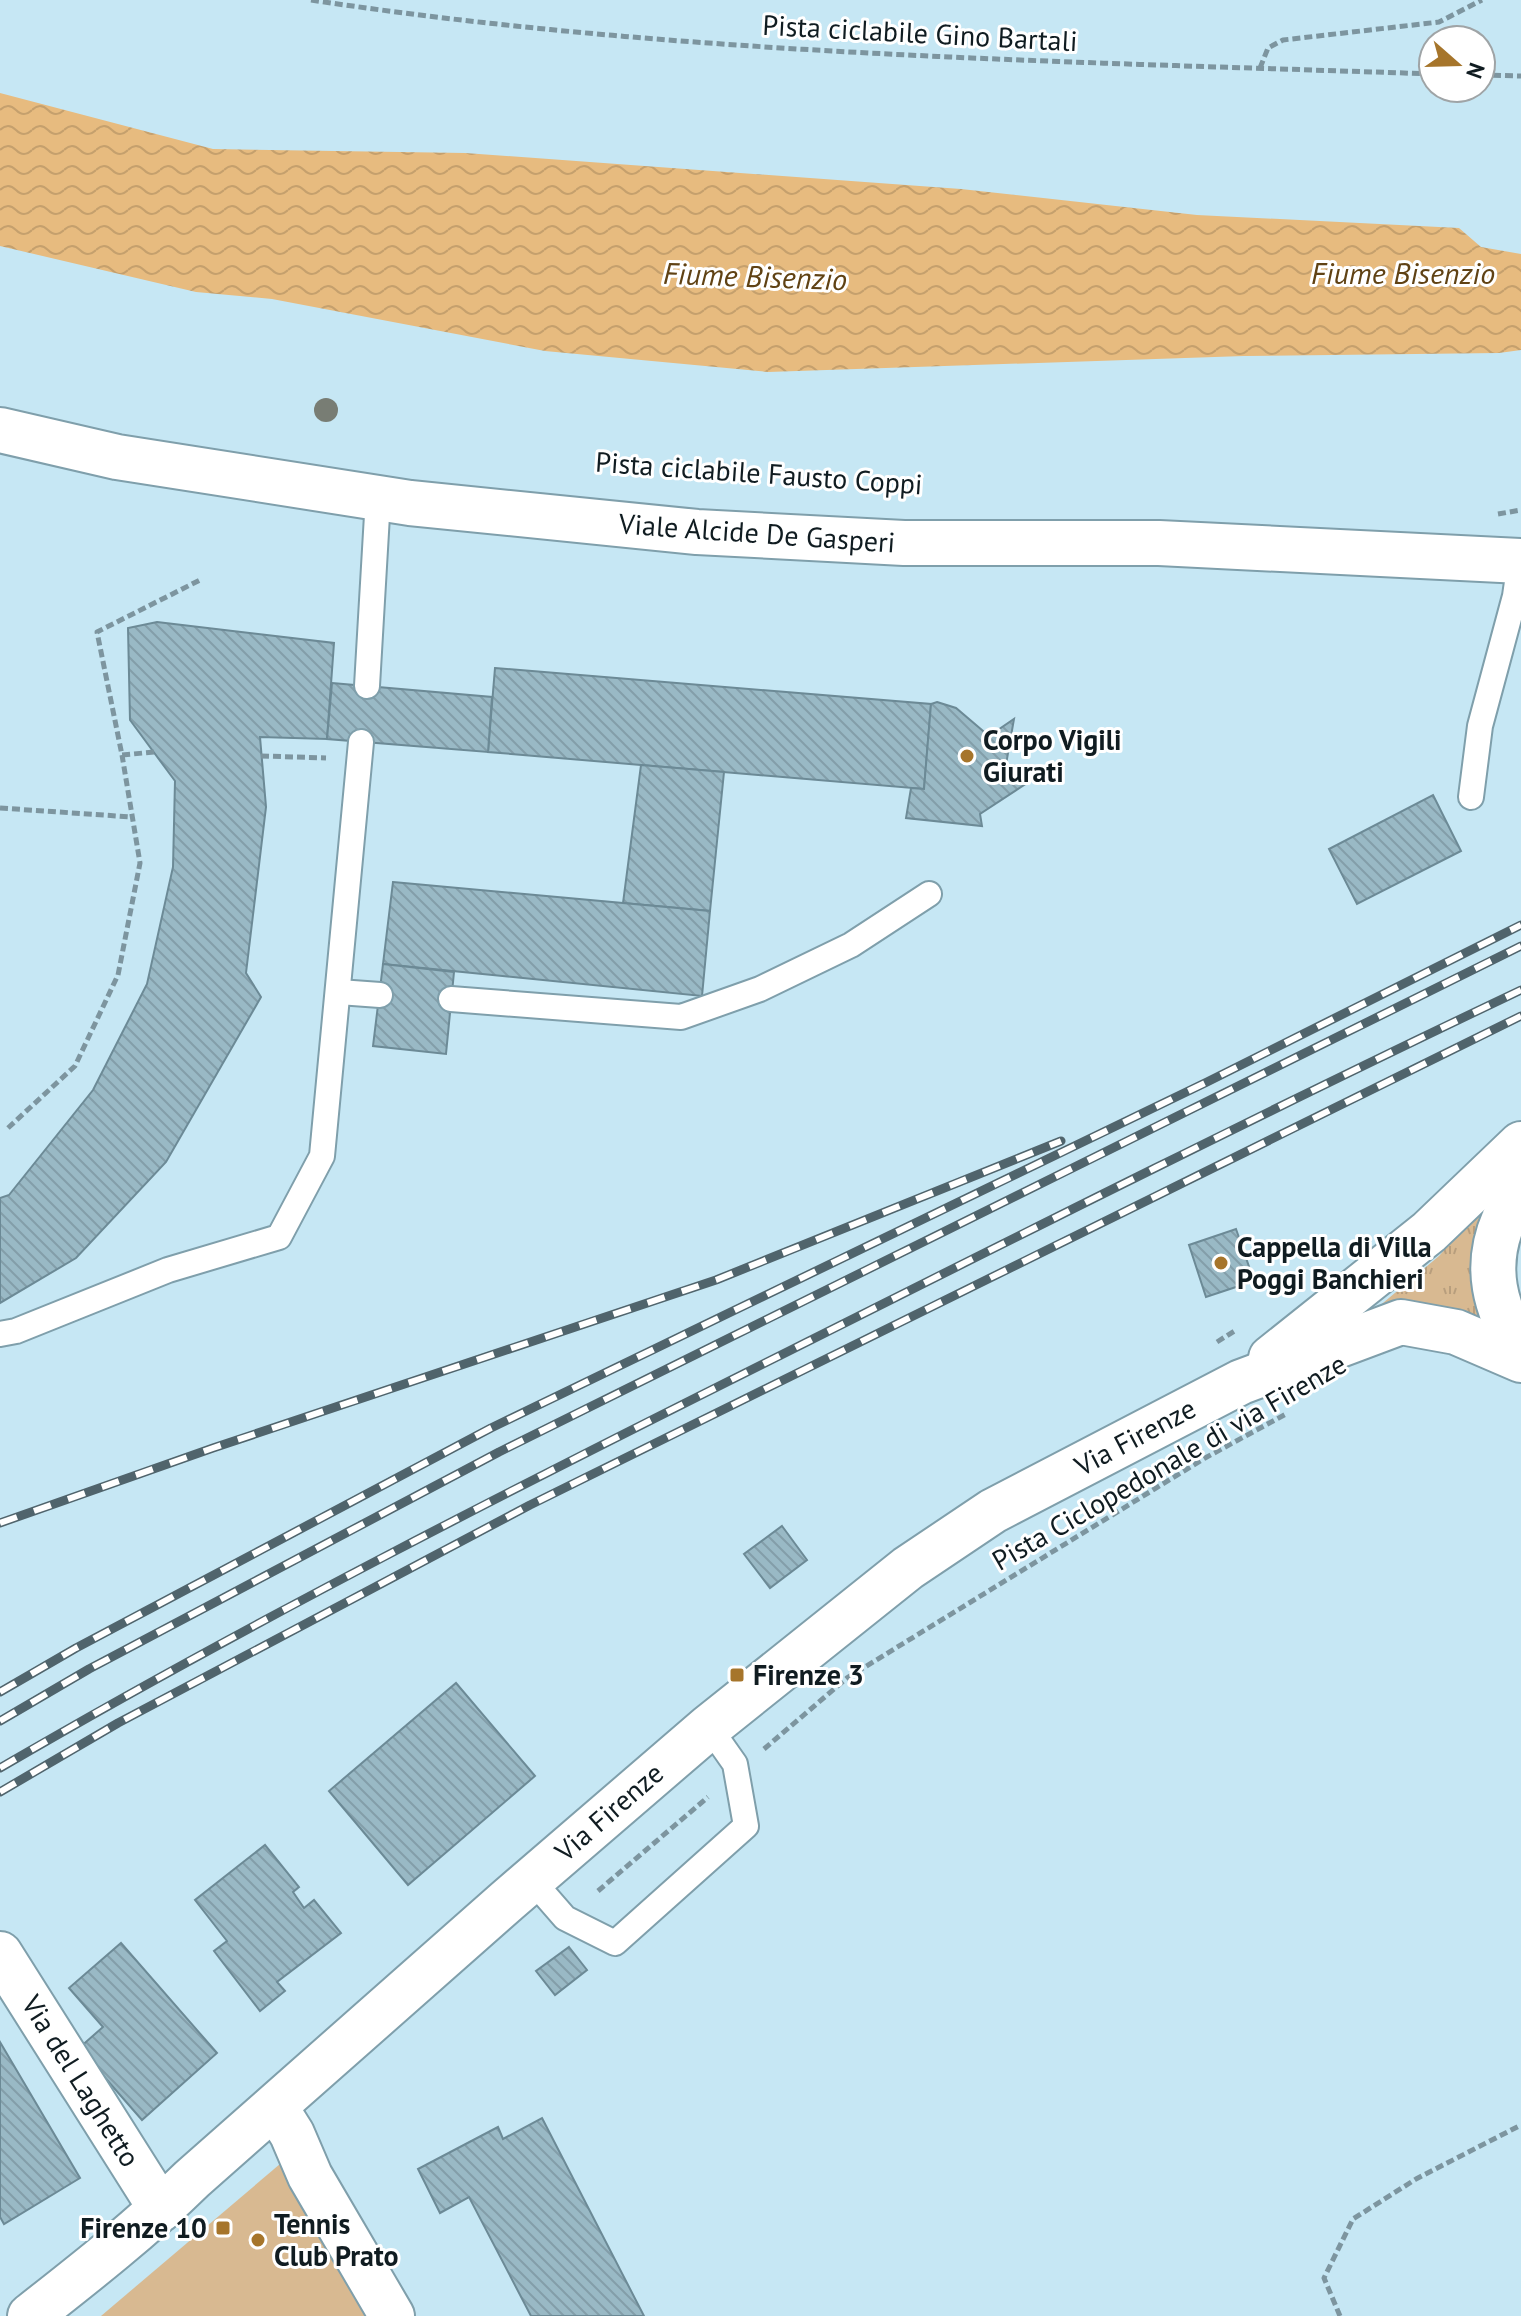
<svg xmlns="http://www.w3.org/2000/svg" width="1521" height="2316" font-family="'PT Sans',sans-serif">
  <style>
    .grass { fill: url(#grass-tufts) }
    .garden { fill: #d8b991 }
    .water { fill: url(#water-waves) }
    .building { fill: url(#building-back-hatch); stroke: #6c8a96; stroke-width: 2 }
    .lines { fill: none; stroke-linecap: round; stroke-linejoin: round }
    .lane-casing { stroke: #7f9fab; stroke-width: 28 }
    .street-casing { stroke: #7f9fab; stroke-width: 48 }
    .secondary-casing { stroke: #7f9fab; stroke-width: 48 }
    .path { stroke: #7d959f; stroke-width: 5; stroke-dasharray: 8 4; stroke-linecap: butt }
    .lane { stroke: #fff; stroke-width: 24 }
    .street { stroke: #fff; stroke-width: 44 }
    .secondary { stroke: #fff; stroke-width: 44 }
    .rail-casing { stroke: #50646c; stroke-width: 9 }
    .rail { stroke: #fff; stroke-width: 6; stroke-dasharray: 18; stroke-linecap: butt }
    .tree { fill: #787d74 }
    .poi-dot { fill: #a6752b; stroke: #fff; stroke-width: 3 }
    .labels { text-anchor: middle; stroke-width: 6; stroke-linejoin: round; paint-order: stroke }
    .street-label { font-size: 28px; fill: #101c21; stroke: #fff }
    .poi-label { font-size: 28px; font-weight: bold; fill: #101c21; stroke: #fff; text-anchor: start }
    .water-label { font-size: 30px; font-style: italic; fill: #604214; stroke: #fff }
  </style>
  <defs>
    <pattern id="grass-tufts" width="24" height="20" patternUnits="userSpaceOnUse" patternTransform="scale(2)"><rect width="24" height="20" fill="#d8b991"/><path d="M3 7l-1-3M5 7V3M7 7l1-3M15 17l-1-3M17 17v-4M19 17l1-3" fill="none" stroke="#b89e7d"/></pattern>
    <pattern id="water-waves" width="16" height="10" patternUnits="userSpaceOnUse" patternTransform="scale(2)"><rect width="16" height="10" fill="#e7bb7f"/><path d="M0 5q4-4 8 0t8 0" fill="none" stroke="#c5a06d"/></pattern>
    <pattern id="building-back-hatch" width="6" height="6" patternUnits="userSpaceOnUse" patternTransform="scale(2)"><rect width="6" height="6" fill="#99b9c5"/><path d="M-1 5l2 2M0 0l6 6M5-1l2 2" fill="none" stroke="#839ea9"/></pattern>
  </defs>
  <rect width="100%" height="100%" fill="#c6e7f4"/>
  <polygon class="grass" points="1485,1204 1488,1325 1377,1308 1439,1256"/>
  <polygon class="garden" points="280,2164 370,2316 101,2316"/>
  <polygon class="water" points="0,93 213,149 465,153 961,189 1197,215 1459,228 1481,247 1521,254 1521,350 1499,353 1244,356 768,372 545,351 272,299 196,292 0,246"/>
  <g class="building">
    <polygon points="157,622 334,643 327,739 260,737 266,807 246,973 261,997 166,1162 76,1258 0,1303 0,1198 9,1195 93,1090 147,984 173,867 175,781 130,720 128,628"/>
    <polygon points="495,668 931,704 924,789 488,752"/>
    <polygon points="332,683 492,697 488,752 327,739"/>
    <polygon points="937,702 956,708 989,736 1014,719 1004,776 1027,783 980,814 982,826 906,818 911,788 924,789 931,704"/>
    <polygon points="641,765 724,772 710,911 623,903"/>
    <polygon points="1433,795 1461,851 1357,904 1329,849"/>
    <polygon points="393,882 710,911 702,996 383,964"/>
    <polygon points="383,964 454,972 446,1054 373,1046"/>
    <polygon points="1236,1229 1254,1281 1206,1297 1189,1245"/>
    <polygon points="782,1526 807,1560 770,1588 744,1554"/>
    <polygon points="456,1683 535,1776 408,1885 329,1791"/>
    <polygon points="265,1845 299,1887 293,1892 304,1908 314,1900 341,1933 277,1982 285,1991 260,2011 214,1951 227,1941 195,1900"/>
    <polygon points="121,1943 217,2053 142,2120 79,2048 103,2027 69,1988"/>
    <polygon points="569,1947 587,1970 555,1995 536,1971"/>
    <polygon points="0,2042 80,2178 4,2224 0,2217"/>
    <polygon points="542,2118 644,2316 531,2316 469,2197 440,2213 418,2169 498,2127 503,2139"/>
  </g>
  <g class="lines">
    <g class="lane-casing">
      <g id="lane">
        <polyline points="367,686 378,498"/>
        <polyline points="1471,797 1480,726 1515,596 1520,561"/>
        <polyline points="339,992 380,995"/>
        <polyline points="451,999 681,1017 760,989 851,945 929,894"/>
        <polyline points="0,1334 16,1331 168,1270 279,1237 322,1156 361,742"/>
        <polyline points="531,1879 565,1918 615,1943 746,1826 735,1764 709,1727"/>
      </g>
    </g>
    <g class="street-casing">
      <g id="street">
        <polyline points="0,1954 161,2209"/>
        <polyline points="275,2107 292,2134 310,2176 392,2316"/>
      </g>
    </g>
    <g class="secondary-casing">
      <g id="secondary">
        <polyline points="0,430 117,457 410,503 697,532 904,543 1159,543 1521,561"/>
        <path d="M 1521,1193 C 1515,1201 1507,1210 1504,1219 C 1483,1267 1495,1309 1521,1351"/>
        <polyline points="1271,1358 1429,1232 1521,1144"/>
        <path d="M 30,2316 C 86,2272 141,2229 192,2179 L 508,1900 L 709,1727 L 908,1568 L 993,1511 L 1241,1382 L 1401,1322 L 1456,1332 L 1521,1360"/>
      </g>
    </g>
    <g class="path">
      <path d="M 311,0 C 682,56 1059,61 1433,74"/>
      <polyline points="1260,68 1268,48 1283,40 1439,22 1482,0"/>
      <polyline points="1481,75 1521,76"/>
      <polyline points="1498,514 1521,510"/>
      <polyline points="154,752 122,755 97,632 202,579"/>
      <polyline points="261,756 326,758"/>
      <polyline points="0,808 132,817"/>
      <polyline points="8,1128 75,1066 118,975 140,863 122,755"/>
      <polyline points="1217,1342 1236,1330"/>
      <polyline points="764,1749 847,1678 1205,1458 1286,1414"/>
      <polyline points="598,1891 708,1797"/>
      <polyline points="1340,2316 1324,2278 1353,2219 1416,2179 1521,2125"/>
    </g>
    <use href="#lane" class="lane"/>
    <use href="#street" class="street"/>
    <use href="#secondary" class="secondary"/>
    <g class="rail-casing">
      <g id="rail">
        <polyline points="0,1523 213,1448 716,1280 1061,1141"/>
        <polyline points="0,1692 76,1648 491,1428 1207,1082 1521,925"/>
        <polyline points="0,1721 89,1669 499,1452 1521,946"/>
        <path d="M 0,1768 C 257,1618 523,1484 789,1351 C 1032,1229 1275,1107 1521,990"/>
        <polyline points="0,1792 118,1723 530,1505 1521,1016"/>
      </g>
    </g>
    <use href="#rail" class="rail"/>
  </g>
  <circle class="tree" cx="326" cy="410" r="12"/>
  <g class="poi-dot">
    <circle cx="967" cy="756" r="8"/>
    <circle cx="1221" cy="1263" r="8"/>
    <rect x="729" y="1667" width="16" height="16" rx="4"/>
    <rect x="215" y="2220" width="16" height="16" rx="4"/>
    <circle cx="258" cy="2240" r="8"/>
  </g>
  <g class="labels">
    <g class="street-label">
      <text transform="translate(920 33) rotate(3)" y="10">Pista ciclabile Gino Bartali</text>
      <text transform="translate(759 473) rotate(4)" y="10">Pista ciclabile Fausto Coppi</text>
      <text transform="translate(757 533) rotate(4)" y="10">Viale Alcide De Gasperi</text>
      <text transform="translate(1135 1437) rotate(-28)" y="10">Via Firenze</text>
      <text transform="translate(1169 1462) rotate(-30)" y="10">Pista Ciclopedonale di via Firenze</text>
      <text transform="translate(609 1812) rotate(-41)" y="10">Via Firenze</text>
      <text transform="translate(81 2081) rotate(58)" y="10">Via del Laghetto</text>
    </g>
    <g class="poi-label">
      <text x="983" y="750">Corpo Vigili<tspan x="983" dy="32">Giurati</tspan></text>
      <text x="1237" y="1257">Cappella di Villa<tspan x="1237" dy="32">Poggi Banchieri</tspan></text>
      <text x="753" y="1685">Firenze 3</text>
      <text x="274" y="2234">Tennis<tspan x="274" dy="32">Club Prato</tspan></text>
      <text x="207" y="2238" text-anchor="end">Firenze 10</text>
    </g>
    <g class="water-label">
      <text x="1403" y="284">Fiume Bisenzio</text>
      <text transform="translate(755 277) rotate(2)" y="10">Fiume Bisenzio</text>
    </g>
  </g>
  <g transform="translate(1457 64) rotate(110)"><circle r="38" fill="#ffffff" stroke="#9fa4a6" stroke-width="2"/>
  <path d="M0-6L14 30L0 20L-14 30Z" fill="#a6752b"/>
  <text y="-12" font-size="22" font-weight="bold" text-anchor="middle" fill="#101c21">N</text>
  </g>
</svg>
